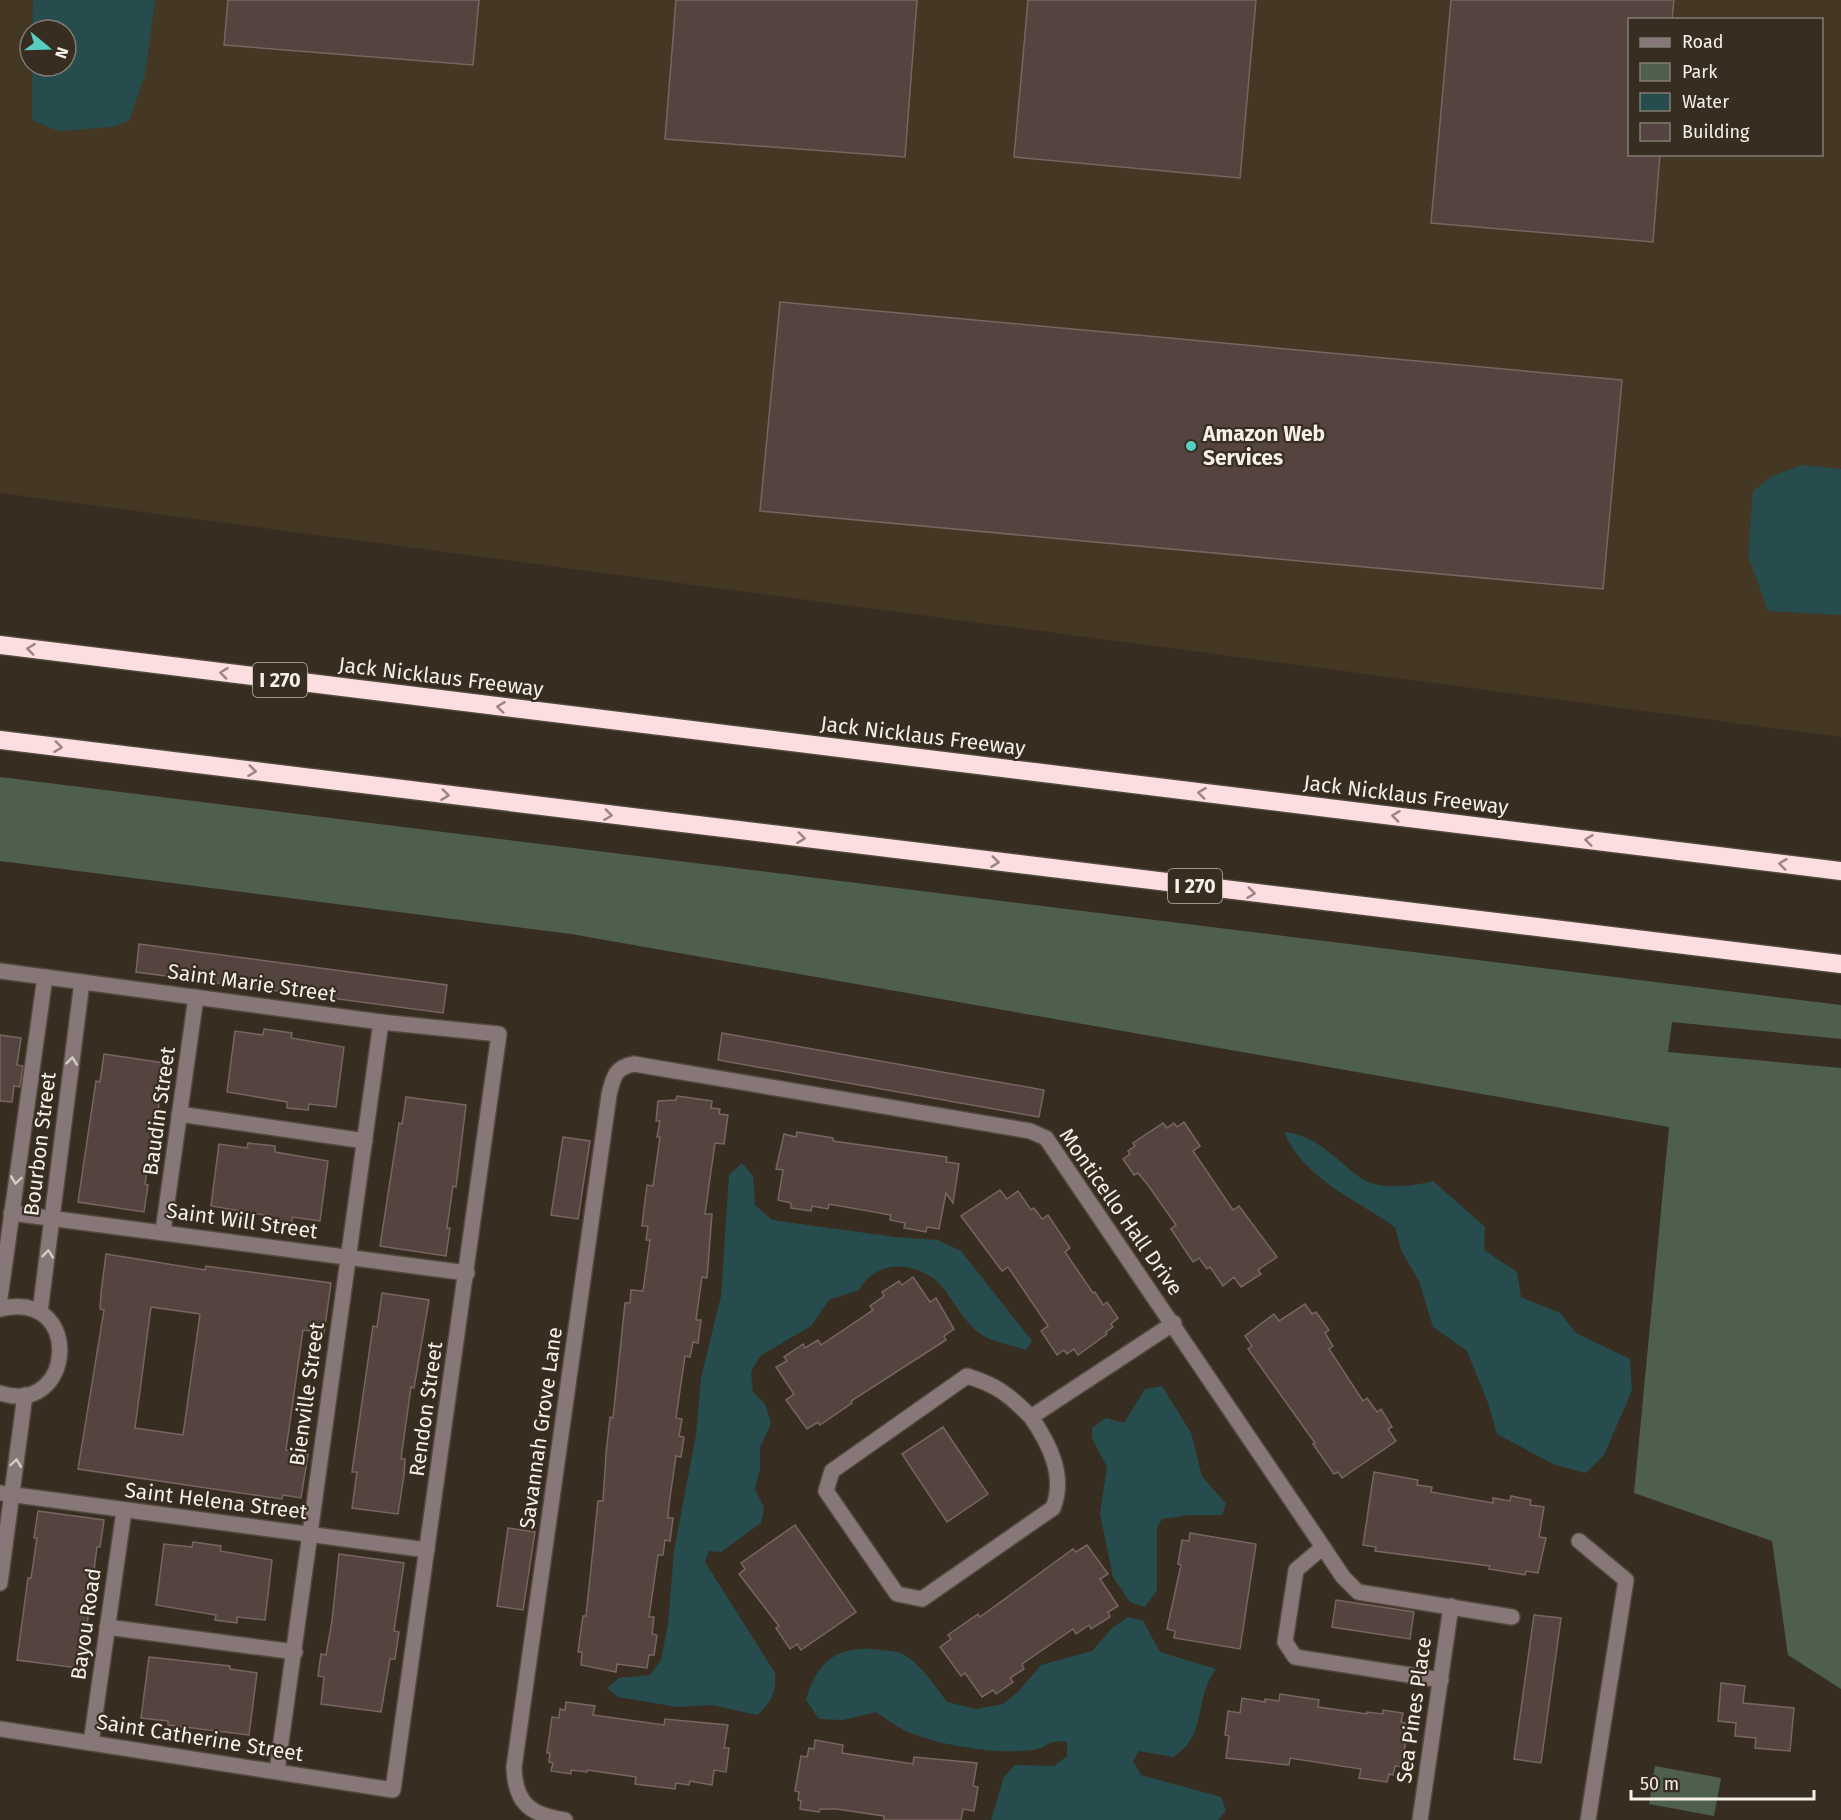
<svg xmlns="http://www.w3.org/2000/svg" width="1841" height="1820" font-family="'Fira Sans',sans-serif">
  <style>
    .built { fill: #443724; fill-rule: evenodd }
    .green { fill: #4f5f4d }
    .water { fill: #274c4e }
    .building { fill: #55433f; stroke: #786561; stroke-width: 1.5; fill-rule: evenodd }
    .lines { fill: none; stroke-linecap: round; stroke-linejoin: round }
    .minor-casing { stroke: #52493d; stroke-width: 18 }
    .highway-casing { stroke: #52493d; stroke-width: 21 }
    .minor { stroke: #877778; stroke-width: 15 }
    .highway { stroke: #fcdde0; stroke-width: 18 }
    .oneway { stroke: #9a8680 }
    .oneway2 { stroke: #d5ccc6 }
    .poi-dot { fill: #56cec2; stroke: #372e21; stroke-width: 2 }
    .labels { text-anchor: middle; stroke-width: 4.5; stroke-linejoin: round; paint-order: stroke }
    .shield { fill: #372e21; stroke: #bdb6ac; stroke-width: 1.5 }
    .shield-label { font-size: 20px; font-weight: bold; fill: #f6f0e8 }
    .poi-label { font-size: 21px; font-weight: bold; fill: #f6f0e8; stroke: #372e21; text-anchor: start }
    .street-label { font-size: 21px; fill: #f6f0e8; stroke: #372e21 }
  </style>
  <rect width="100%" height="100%" fill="#372e21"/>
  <path class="built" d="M 0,0 L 1841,0 L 1841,737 L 0,493 ZM 1630,20 L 1822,20 L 1822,154 L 1630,154 ZM 30,30 L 66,30 L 66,66 L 30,66 Z"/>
  <g class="green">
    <polygon points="0,777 1841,1005 1841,1039 1672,1022 1668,1052 1841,1068 1841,1689 1788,1655 1772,1541 1634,1493 1669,1127 571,934 0,861"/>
    <polygon points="1655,1766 1721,1778 1714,1816 1649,1804"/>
  </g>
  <g class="water">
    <polygon points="33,0 155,0 145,75 129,121 113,127 58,131 32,120 32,66 66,66 66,30 32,30"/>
    <polygon points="1801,465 1841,469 1841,615 1768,611 1748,556 1753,491 1771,477"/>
    <path d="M 1284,1132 C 1317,1134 1338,1163 1364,1180 C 1381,1190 1415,1186 1433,1181 L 1485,1227 L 1484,1250 L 1517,1272 L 1521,1297 L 1560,1313 L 1576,1333 L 1630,1359 L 1632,1390 L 1604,1455 L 1586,1473 L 1555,1465 L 1497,1434 L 1488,1403 L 1467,1351 L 1433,1327 L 1419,1281 L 1401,1250 L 1395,1227 C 1355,1199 1304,1179 1284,1132 Z"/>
    <path d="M 742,1163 L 753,1176 L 755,1205 L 772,1220 L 895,1237 L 938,1240 L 961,1251 L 1032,1341 L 1026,1350 C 1012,1345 990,1342 978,1332 C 960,1318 949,1290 934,1279 C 908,1260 875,1262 859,1290 L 829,1300 L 811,1326 L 760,1356 L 751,1372 L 753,1392 L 765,1404 L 771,1423 L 760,1448 L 760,1469 L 755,1489 L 764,1508 L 761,1523 L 721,1552 L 709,1551 L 705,1562 L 775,1673 C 777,1691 771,1703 757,1715 L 712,1705 L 678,1707 L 618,1697 L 607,1688 L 619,1678 L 650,1675 L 661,1660 L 668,1624 L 674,1551 L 696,1435 L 701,1378 L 721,1296 L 729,1175 Z"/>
    <polygon points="1162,1386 1191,1433 1202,1476 1226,1504 1222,1515 1190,1515 1162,1519 1157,1528 1157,1590 1145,1607 1130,1602 1113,1577 1100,1514 1107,1467 1092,1438 1092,1428 1106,1418 1124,1423 1145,1389"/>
    <path d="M 1128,1617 L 1143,1621 L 1160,1652 L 1216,1669 C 1193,1699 1208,1736 1173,1757 L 1139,1751 L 1133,1761 L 1141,1775 L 1221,1797 L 1226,1811 L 1218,1820 L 991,1820 L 1004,1777 L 1015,1765 L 1054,1766 L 1067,1756 L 1067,1742 C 1046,1739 1048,1748 1032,1750 C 997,1755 935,1745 904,1730 C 894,1725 885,1718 876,1712 L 843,1720 L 819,1719 L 806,1700 C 817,1660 839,1644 881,1650 C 888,1651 897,1651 903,1654 C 923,1666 934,1685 947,1702 L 976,1709 L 1003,1704 L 1017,1693 L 1041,1665 L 1092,1651 L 1112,1628 Z"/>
  </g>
  <g class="building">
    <polygon points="228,0 479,0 473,65 224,45"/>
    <polygon points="676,0 917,0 905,157 665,139"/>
    <polygon points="1028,0 1256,0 1240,178 1014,157"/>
    <polygon points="1451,0 1674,0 1672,20 1629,20 1629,154 1660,154 1653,242 1431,223"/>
    <polygon points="780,302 1622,380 1603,589 760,511"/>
    <polygon points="139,944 447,985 443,1013 136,972"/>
    <polygon points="264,1029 292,1033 291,1038 344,1047 336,1107 309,1104 308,1110 287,1108 287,1102 227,1092 235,1031 263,1035"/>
    <polygon points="722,1033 1044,1090 1039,1117 718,1060"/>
    <polygon points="0,1035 21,1038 17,1065 23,1066 20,1087 14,1086 12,1102 0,1101"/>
    <polygon points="104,1054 164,1063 154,1144 151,1144 145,1184 148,1185 144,1212 78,1202 96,1081 100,1082"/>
    <polygon points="677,1096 712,1101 711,1108 720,1109 719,1114 728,1115 724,1144 715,1143 705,1214 712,1214 707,1278 702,1277 696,1320 701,1320 698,1343 693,1342 690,1357 685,1356 676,1418 682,1419 679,1436 684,1437 681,1457 676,1456 669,1505 668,1518 673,1518 670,1541 665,1540 663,1555 658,1555 649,1617 654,1617 652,1634 657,1635 654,1655 649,1655 647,1668 617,1664 616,1672 581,1665 582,1652 578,1652 583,1616 586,1616 598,1501 603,1501 606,1454 610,1417 613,1418 625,1303 630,1303 631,1290 643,1291 650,1240 646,1240 648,1226 642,1226 647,1185 653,1186 660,1137 657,1137 660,1121 656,1121 658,1101 676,1100"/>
    <polygon points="406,1097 466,1105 456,1187 453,1186 447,1228 450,1228 446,1256 380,1246 399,1123 402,1124"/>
    <polygon points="1184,1122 1200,1146 1193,1151 1233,1210 1239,1206 1277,1257 1258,1270 1261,1274 1241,1287 1234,1277 1223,1286 1210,1267 1207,1269 1199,1258 1193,1262 1171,1229 1176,1225 1148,1185 1138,1173 1134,1175 1123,1159 1130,1154 1128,1151 1135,1146 1133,1143 1163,1123 1167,1128 1174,1123 1177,1127"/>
    <polygon points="797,1132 833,1138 833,1141 947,1157 946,1162 959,1164 953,1203 946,1193 939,1229 927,1227 926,1232 904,1228 905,1223 890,1220 891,1215 829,1204 828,1209 812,1206 811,1211 791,1208 791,1203 778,1200 783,1170 776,1169 784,1134 796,1137"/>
    <polygon points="563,1137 590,1141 578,1219 551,1215"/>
    <polygon points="248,1143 275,1146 275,1152 328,1161 320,1221 292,1217 292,1224 270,1221 271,1216 211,1206 219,1144 247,1148"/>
    <polygon points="1000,1190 1007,1199 1018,1191 1031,1210 1034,1208 1042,1219 1048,1215 1070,1248 1065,1252 1093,1293 1095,1292 1103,1305 1107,1302 1118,1318 1111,1324 1113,1327 1106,1332 1107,1334 1078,1355 1074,1349 1067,1354 1064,1350 1057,1355 1041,1331 1048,1326 1008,1267 1002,1271 961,1216"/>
    <path d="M 106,1254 L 205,1270 L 206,1266 L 331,1283 L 324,1333 L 303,1330 L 286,1450 L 308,1454 L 301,1498 L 283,1495 L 282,1499 L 78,1469 L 104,1310 L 100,1309 L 101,1293 ZM 151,1307 L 200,1314 L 183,1435 L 135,1428 Z"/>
    <polygon points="913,1277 930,1302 936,1298 954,1329 944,1336 946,1340 851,1401 852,1403 820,1425 818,1422 807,1429 786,1400 794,1394 776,1367 787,1361 784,1357 803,1344 805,1348 818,1340 821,1345 873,1310 870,1306 884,1296 882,1292 899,1281 902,1285"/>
    <polygon points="382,1293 429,1300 414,1388 411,1387 401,1459 405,1459 404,1475 398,1514 352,1508 357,1472 352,1472 373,1326 377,1327"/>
    <polygon points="1305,1304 1312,1314 1316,1312 1329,1330 1325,1333 1333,1346 1329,1349 1363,1401 1367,1398 1377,1412 1381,1409 1392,1427 1388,1429 1396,1441 1342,1478 1338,1472 1334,1474 1313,1444 1315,1443 1248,1349 1252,1346 1245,1336 1274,1314 1279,1321"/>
    <polygon points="943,1427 988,1494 947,1522 902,1454"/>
    <polygon points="1374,1472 1418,1480 1417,1485 1432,1487 1431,1492 1493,1503 1493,1498 1510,1501 1511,1496 1531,1500 1530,1505 1544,1507 1539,1537 1546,1538 1538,1573 1526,1571 1525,1575 1489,1569 1490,1566 1375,1551 1376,1547 1363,1545"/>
    <polygon points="38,1511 104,1520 100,1547 97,1547 85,1641 82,1641 78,1668 17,1660 28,1578 31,1578 37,1538 34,1538"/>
    <polygon points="795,1525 856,1612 801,1650 797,1644 790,1649 776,1628 779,1626 739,1574 745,1569 741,1563"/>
    <polygon points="508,1528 535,1532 523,1610 497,1606"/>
    <polygon points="1190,1533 1256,1544 1240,1649 1174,1638 1175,1631 1167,1629 1181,1565 1178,1564 1182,1540 1189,1541"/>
    <polygon points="193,1542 221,1546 220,1551 272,1560 265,1620 237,1617 237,1623 215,1620 216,1615 156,1605 164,1544 192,1547"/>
    <polygon points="1087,1545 1108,1574 1100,1579 1118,1606 1108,1612 1110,1617 1091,1629 1089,1625 1076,1634 1073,1629 1022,1664 1024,1669 1010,1678 1013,1682 996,1694 993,1690 982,1697 965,1673 961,1676 940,1647 951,1639 948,1635 978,1614 980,1617 1073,1549 1076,1552"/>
    <polygon points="339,1554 404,1563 394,1631 399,1632 395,1659 390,1659 381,1712 321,1704 324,1677 318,1676 321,1654 326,1655 332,1621"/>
    <polygon points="1336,1600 1414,1612 1410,1639 1332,1627"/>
    <polygon points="1534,1615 1561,1618 1541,1763 1514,1759"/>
    <polygon points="149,1657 230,1666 230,1669 257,1673 249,1735 168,1725 168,1721 141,1718"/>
    <polygon points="1721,1683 1745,1686 1743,1703 1794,1708 1790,1751 1755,1748 1756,1738 1735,1736 1736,1723 1718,1721"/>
    <polygon points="1280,1694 1319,1700 1318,1707 1367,1714 1367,1712 1383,1714 1383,1710 1403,1713 1401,1722 1405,1723 1404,1731 1407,1732 1402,1767 1395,1766 1393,1775 1389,1774 1387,1782 1359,1778 1361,1769 1290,1758 1289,1765 1226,1758 1229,1736 1225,1735 1228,1711 1240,1713 1242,1698 1265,1702 1265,1699 1279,1701"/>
    <polygon points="566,1702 595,1706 593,1715 664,1725 665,1719 728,1725 724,1748 729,1748 726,1772 714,1770 712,1785 690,1781 689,1785 676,1783 675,1789 635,1784 636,1777 587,1770 587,1772 571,1770 571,1774 551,1771 553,1763 549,1762 550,1753 547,1753 552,1717 559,1718 560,1709 565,1710"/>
    <polygon points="815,1740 843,1745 842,1753 913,1764 914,1757 977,1763 973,1786 978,1787 974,1811 963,1809 961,1820 884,1820 884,1816 836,1809 820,1809 819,1812 800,1809 801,1801 798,1800 799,1792 795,1791 801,1756 807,1757 809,1748 814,1749"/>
  </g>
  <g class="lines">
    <g class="minor-casing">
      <g id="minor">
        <polyline points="0,971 381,1022 499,1034 393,1790 0,1729"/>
        <polyline points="179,1114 365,1141"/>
        <polyline points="11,1213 467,1273"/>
        <polyline points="163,1231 196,997"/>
        <polyline points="0,1298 45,977"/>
        <path d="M 0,1309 C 84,1288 75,1418 0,1393"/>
        <polyline points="40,1312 82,982"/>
        <path d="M 1031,1417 C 1009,1395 997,1385 967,1376 L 832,1471 L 826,1491 L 897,1594 L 922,1599 L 1053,1508 C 1066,1476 1049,1443 1031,1417 L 1174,1323"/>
        <polyline points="0,1493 427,1550"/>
        <polyline points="1579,1541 1626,1580 1588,1820"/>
        <polyline points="1323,1547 1343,1577 1358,1592 1512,1617"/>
        <polyline points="0,1583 25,1395"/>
        <polyline points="107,1627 295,1652"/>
        <polyline points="91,1743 124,1511"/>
        <polyline points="277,1771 381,1022"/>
        <path d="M 565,1820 C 530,1815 515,1803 514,1767 L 609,1095 C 613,1078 615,1067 634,1064 L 1030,1131 L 1046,1138 L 1323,1547 L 1296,1570 L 1285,1642 L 1295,1657 L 1441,1680"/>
        <polyline points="1420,1820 1451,1606"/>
      </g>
    </g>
    <g class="highway-casing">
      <g id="highway">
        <polyline points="0,645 1841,871"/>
        <polyline points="0,740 1841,964"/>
      </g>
    </g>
    <use href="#minor" class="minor"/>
    <use href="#highway" class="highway"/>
  </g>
  <defs><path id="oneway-chevron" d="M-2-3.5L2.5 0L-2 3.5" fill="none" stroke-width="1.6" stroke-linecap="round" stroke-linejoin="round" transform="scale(1.5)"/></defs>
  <g class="oneway">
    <use href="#oneway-chevron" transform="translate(31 649) rotate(-173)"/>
    <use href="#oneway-chevron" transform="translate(224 673) rotate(-173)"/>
    <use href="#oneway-chevron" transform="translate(501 707) rotate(-173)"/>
    <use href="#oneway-chevron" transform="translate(58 747) rotate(7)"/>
    <use href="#oneway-chevron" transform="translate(252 771) rotate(7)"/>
    <use href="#oneway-chevron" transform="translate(1202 793) rotate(-173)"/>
    <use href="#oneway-chevron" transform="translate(445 795) rotate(7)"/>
    <use href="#oneway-chevron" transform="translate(608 815) rotate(7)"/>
    <use href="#oneway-chevron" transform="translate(1396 816) rotate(-173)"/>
    <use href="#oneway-chevron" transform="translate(801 838) rotate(7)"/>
    <use href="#oneway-chevron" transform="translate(1589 840) rotate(-173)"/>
    <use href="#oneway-chevron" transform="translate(995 862) rotate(7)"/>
    <use href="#oneway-chevron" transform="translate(1783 864) rotate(-173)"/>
    <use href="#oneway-chevron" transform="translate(1251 893) rotate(7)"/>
  </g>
  <g class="oneway2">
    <use href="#oneway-chevron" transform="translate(72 1061) rotate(-83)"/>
    <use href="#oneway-chevron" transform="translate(16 1180) rotate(98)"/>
    <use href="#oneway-chevron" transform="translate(48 1254) rotate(-84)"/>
    <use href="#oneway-chevron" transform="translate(16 1463) rotate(-82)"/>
  </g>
  <circle class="poi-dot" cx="1191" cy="446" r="6"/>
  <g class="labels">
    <g class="shield">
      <rect x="253" y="663" width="54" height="34" rx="4.5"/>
      <rect x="1168" y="869" width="54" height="34" rx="4.5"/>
    </g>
    <g class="shield-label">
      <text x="280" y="687">I 270</text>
      <text x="1195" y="893">I 270</text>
    </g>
    <g class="poi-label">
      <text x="1203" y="441">Amazon Web<tspan x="1203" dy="24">Services</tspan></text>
    </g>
    <g class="street-label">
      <text transform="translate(441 677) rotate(7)" y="7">Jack Nicklaus Freeway</text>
      <text transform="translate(923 736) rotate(7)" y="7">Jack Nicklaus Freeway</text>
      <text transform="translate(1406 795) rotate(7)" y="7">Jack Nicklaus Freeway</text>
      <text transform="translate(252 983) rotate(8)" y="7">Saint Marie Street</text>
      <text transform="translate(159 1111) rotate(-82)" y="7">Baudin Street</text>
      <text transform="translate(40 1144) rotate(-83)" y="7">Bourbon Street</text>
      <text transform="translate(1121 1212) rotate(55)" y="7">Monticello Hall Drive</text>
      <text transform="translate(242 1221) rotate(8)" y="7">Saint Will Street</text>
      <text transform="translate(307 1394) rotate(-82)" y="7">Bienville Street</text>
      <text transform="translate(426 1409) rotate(-82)" y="7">Rendon Street</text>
      <text transform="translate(541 1428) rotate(-82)" y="7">Savannah Grove Lane</text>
      <text transform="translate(216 1501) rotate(7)" y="7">Saint Helena Street</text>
      <text transform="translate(86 1624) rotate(-82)" y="7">Bayou Road</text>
      <text transform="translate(1414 1710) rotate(-82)" y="7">Sea Pines Place</text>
      <text transform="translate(200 1738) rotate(9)" y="7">Saint Catherine Street</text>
    </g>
  </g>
  <rect x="1628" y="18" width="195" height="138" fill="#372e21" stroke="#837c71" stroke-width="1.5"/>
  <rect x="1640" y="38" width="30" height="9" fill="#877778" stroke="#837c71" stroke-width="1.5"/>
  <text x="1682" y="48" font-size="18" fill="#f6f0e8">Road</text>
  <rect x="1640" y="63" width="30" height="18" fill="#4f5f4d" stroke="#837c71" stroke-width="1.5"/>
  <text x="1682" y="78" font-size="18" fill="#f6f0e8">Park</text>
  <rect x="1640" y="93" width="30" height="18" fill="#274c4e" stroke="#837c71" stroke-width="1.5"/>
  <text x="1682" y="108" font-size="18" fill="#f6f0e8">Water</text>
  <rect x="1640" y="123" width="30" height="18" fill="#55433f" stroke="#837c71" stroke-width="1.5"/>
  <text x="1682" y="138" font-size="18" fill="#f6f0e8">Building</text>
  <g transform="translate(48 48) rotate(109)"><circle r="28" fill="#372e21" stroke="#837c71" stroke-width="1.5"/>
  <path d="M0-4.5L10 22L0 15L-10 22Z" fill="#56cec2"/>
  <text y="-9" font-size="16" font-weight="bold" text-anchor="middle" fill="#f6f0e8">N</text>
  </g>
  <path d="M1631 1790v9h183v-9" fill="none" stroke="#f6f0e8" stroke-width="3"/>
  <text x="1640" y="1790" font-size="18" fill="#f6f0e8" stroke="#372e21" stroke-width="4.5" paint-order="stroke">50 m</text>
</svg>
